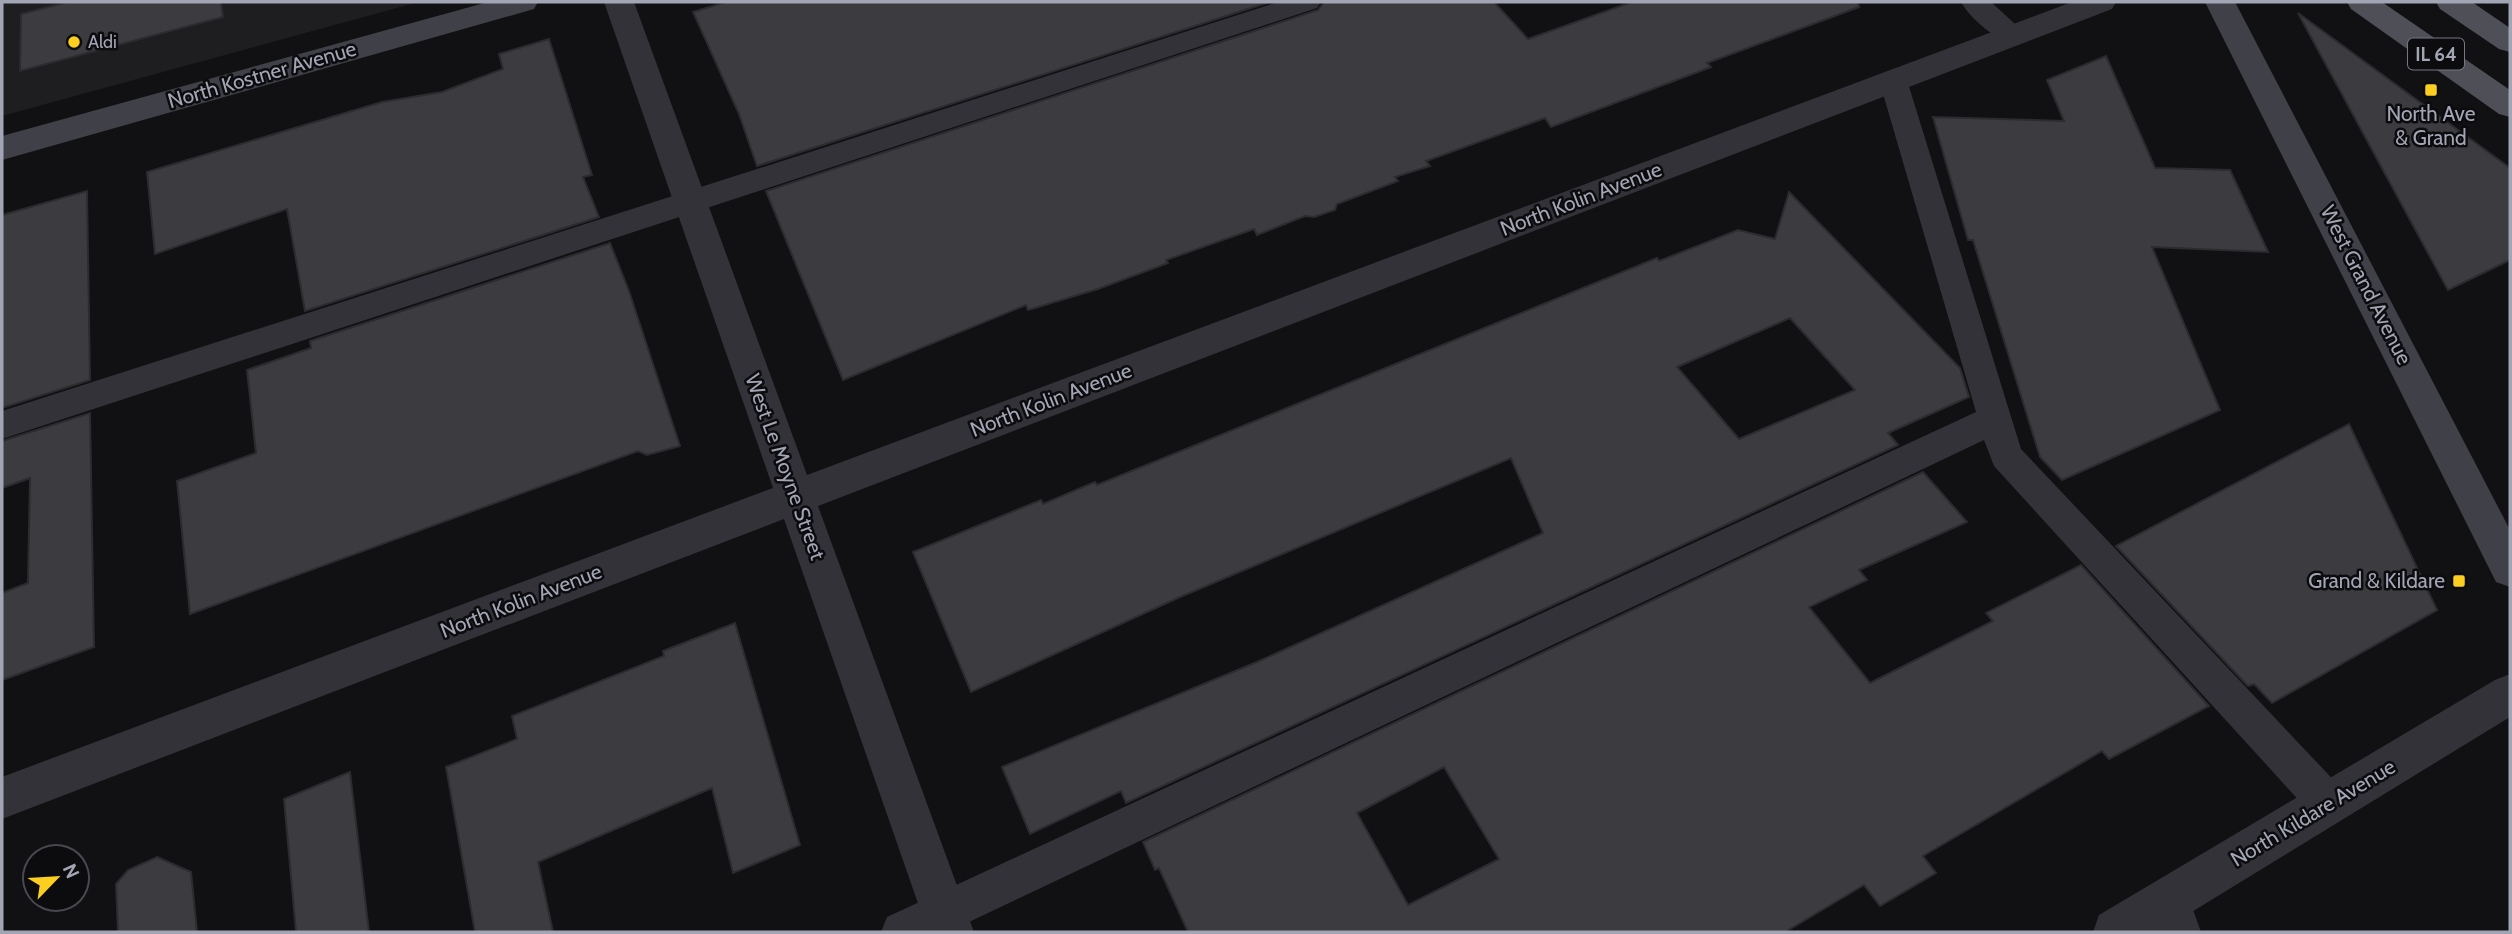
<svg xmlns="http://www.w3.org/2000/svg" width="2512" height="934" font-family="Cabin,sans-serif">
  <style>
    .built { fill: #1e1d20 }
    .building { fill: #3c3b40; stroke: #2c2b2f; stroke-width: 2; fill-rule: evenodd }
    .lines { fill: none; stroke-linecap: round; stroke-linejoin: round }
    .lane { fill: #323238; fill-rule: evenodd }
    .street { fill: #323238; fill-rule: evenodd }
    .secondary { fill: #404148; fill-rule: evenodd }
    .primary { fill: #4e4f57; fill-rule: evenodd }
    .poi-dot { fill: #fcce20; stroke: #0c0c0e; stroke-width: 2.5 }
    .labels { text-anchor: middle; stroke-width: 5; stroke-linejoin: round; paint-order: stroke }
    .far-poi-label { font-size: 18px; fill: #a2a5b4; stroke: #0c0c0e; text-anchor: start }
    .shield { fill: #0c0c0e; stroke: #757782; stroke-width: 2 }
    .shield-label { font-size: 19px; font-weight: bold; fill: #a2a5b4 }
    .street-label { font-size: 21px; fill: #a2a5b4; stroke: #0c0c0e }
    .poi-label { font-size: 21px; fill: #a2a5b4; stroke: #0c0c0e }
  </style>
  <rect width="100%" height="100%" fill="#111113"/>
  <polygon class="built" points="2,2 419,2 2,116"/>
  <g class="building">
    <polygon points="67,2 221,2 223,17 20,71 21,14"/>
    <polygon points="726,2 1270,2 757,166 739,114 693,12"/>
    <polygon points="1324,2 1494,2 1528,39 1632,2 1858,2 1859,7 1707,63 1711,67 1551,127 1545,118 1426,161 1430,166 1395,177 1398,181 1337,204 1335,210 1314,217 1305,216 1257,235 1254,229 1166,260 1168,263 1098,289 1028,310 1026,305 843,380 766,191 1318,10"/>
    <polygon points="2298,13 2510,168 2510,260 2448,290"/>
    <polygon points="549,39 592,175 583,177 599,217 305,311 287,209 155,254 147,172 382,102 442,92 503,69 499,54"/>
    <polygon points="2106,56 2155,168 2230,170 2268,252 2152,247 2220,410 2062,480 2040,457 1973,240 1968,240 1933,117 2064,121 2047,80"/>
    <polygon points="87,191 90,380 2,408 2,215"/>
    <path d="M 1789,192 L 1960,368 L 1969,397 L 1888,433 L 1898,445 L 1126,803 L 1121,791 L 1030,834 L 1002,767 L 1257,662 L 1543,533 L 1511,458 L 1180,597 L 971,692 L 913,552 L 1041,500 L 1043,504 L 1095,482 L 1097,485 L 1657,258 L 1659,261 L 1738,230 L 1775,239 ZM 1790,318 L 1855,390 L 1739,439 L 1677,367 Z"/>
    <polygon points="610,243 629,291 680,446 647,455 638,451 190,614 177,481 256,453 247,370 311,348 310,341"/>
    <polygon points="90,413 94,647 2,680 2,593 28,583 30,478 2,488 2,441"/>
    <polygon points="2349,424 2437,610 2272,703 2254,684 2248,686 2116,546"/>
    <path d="M 1923,472 L 1967,522 L 1859,570 L 1867,580 L 1809,607 L 1870,683 L 1993,621 L 1986,613 L 2081,565 L 2209,706 L 2109,759 L 2102,751 L 1923,856 L 1936,873 L 1880,906 L 1864,885 L 1785,932 L 1188,932 L 1159,868 L 1155,870 L 1143,842 ZM 1444,767 L 1499,859 L 1408,905 L 1357,813 Z"/>
    <polygon points="735,623 800,845 733,873 712,788 538,862 553,932 475,932 446,767 517,739 512,716 664,656 663,651"/>
    <polygon points="350,772 369,932 296,932 284,799"/>
    <polygon points="157,857 191,872 197,932 118,932 116,884 128,870"/>
  </g>
  <g class="lines">
    <g class="lane">
      <polygon points="1278,2 1321,2 1317,8 2,439 2,411"/>
      <path d="M 1961,2 L 1991,2 L 2027,35 L 2023,42 C 2002,47 1971,20 1961,2 Z"/>
      <polygon points="1893,70 1903,73 1907,80 2021,449 2343,790 2349,804 2343,818 2329,824 2315,818 1994,466 1984,440 948,932 881,932 887,917 1976,412 1879,80 1883,73"/>
      <polygon points="2169,879 2184,885 2201,932 2159,932 2148,900 2154,885"/>
    </g>
    <g class="street">
      <polygon points="604,2 634,2 807,475 2072,2 2116,2 2112,9 818,506 974,932 928,932 784,519 2,819 2,777 773,488"/>
      <polygon points="2510,674 2510,717 2159,932 2093,932 2099,915 2495,680"/>
    </g>
    <g class="secondary">
      <polygon points="488,2 538,2 534,9 2,160 2,136"/>
      <polygon points="2205,2 2235,2 2510,530 2510,587 2496,582"/>
    </g>
    <g class="primary">
      <polygon points="2347,2 2382,2 2510,90 2510,117 2499,114 2351,9"/>
      <polygon points="2436,2 2472,2 2510,28 2510,52 2499,49 2440,9"/>
    </g>
  </g>
  <g class="poi-dot">
    <circle cx="74" cy="42" r="7"/>
    <rect x="2424" y="83" width="14" height="14" rx="3.5"/>
    <rect x="2452" y="574" width="14" height="14" rx="3.5"/>
  </g>
  <g class="labels">
    <g class="far-poi-label">
      <text x="88" y="48">Aldi</text>
    </g>
    <rect class="shield" x="2408" y="38.5" width="56" height="31" rx="5"/>
    <g class="shield-label">
      <text x="2436" y="61">IL 64</text>
    </g>
    <g class="street-label">
      <text transform="translate(262 75) rotate(-16)" y="7">North Kostner Avenue</text>
      <text transform="translate(1581 199) rotate(-21)" y="7">North Kolin Avenue</text>
      <text transform="translate(2366 285) rotate(63)" y="7">West Grand Avenue</text>
      <text transform="translate(1051 400) rotate(-21)" y="7">North Kolin Avenue</text>
      <text transform="translate(785 467) rotate(70)" y="7">West Le Moyne Street</text>
      <text transform="translate(521 601) rotate(-21)" y="7">North Kolin Avenue</text>
      <text transform="translate(2313 813) rotate(-31)" y="7">North Kildare Avenue</text>
    </g>
    <g class="poi-label">
      <text x="2431" y="121">North Ave<tspan x="2431" dy="24">&amp; Grand</tspan></text>
      <text x="2445" y="588" text-anchor="end">Grand &amp; Kildare</text>
    </g>
  </g>
  <rect width="2512" height="934" fill="none" stroke="#a2a5b4" stroke-width="7"/>
  <g transform="translate(56 878) rotate(65)"><circle r="33" fill="#0c0c0e" stroke="#484950" stroke-width="2"/>
  <path d="M0-5L12 26L0 18L-12 26Z" fill="#fcce20"/>
  <text y="-10" font-size="19" font-weight="bold" text-anchor="middle" fill="#a2a5b4">N</text>
  </g>
</svg>
